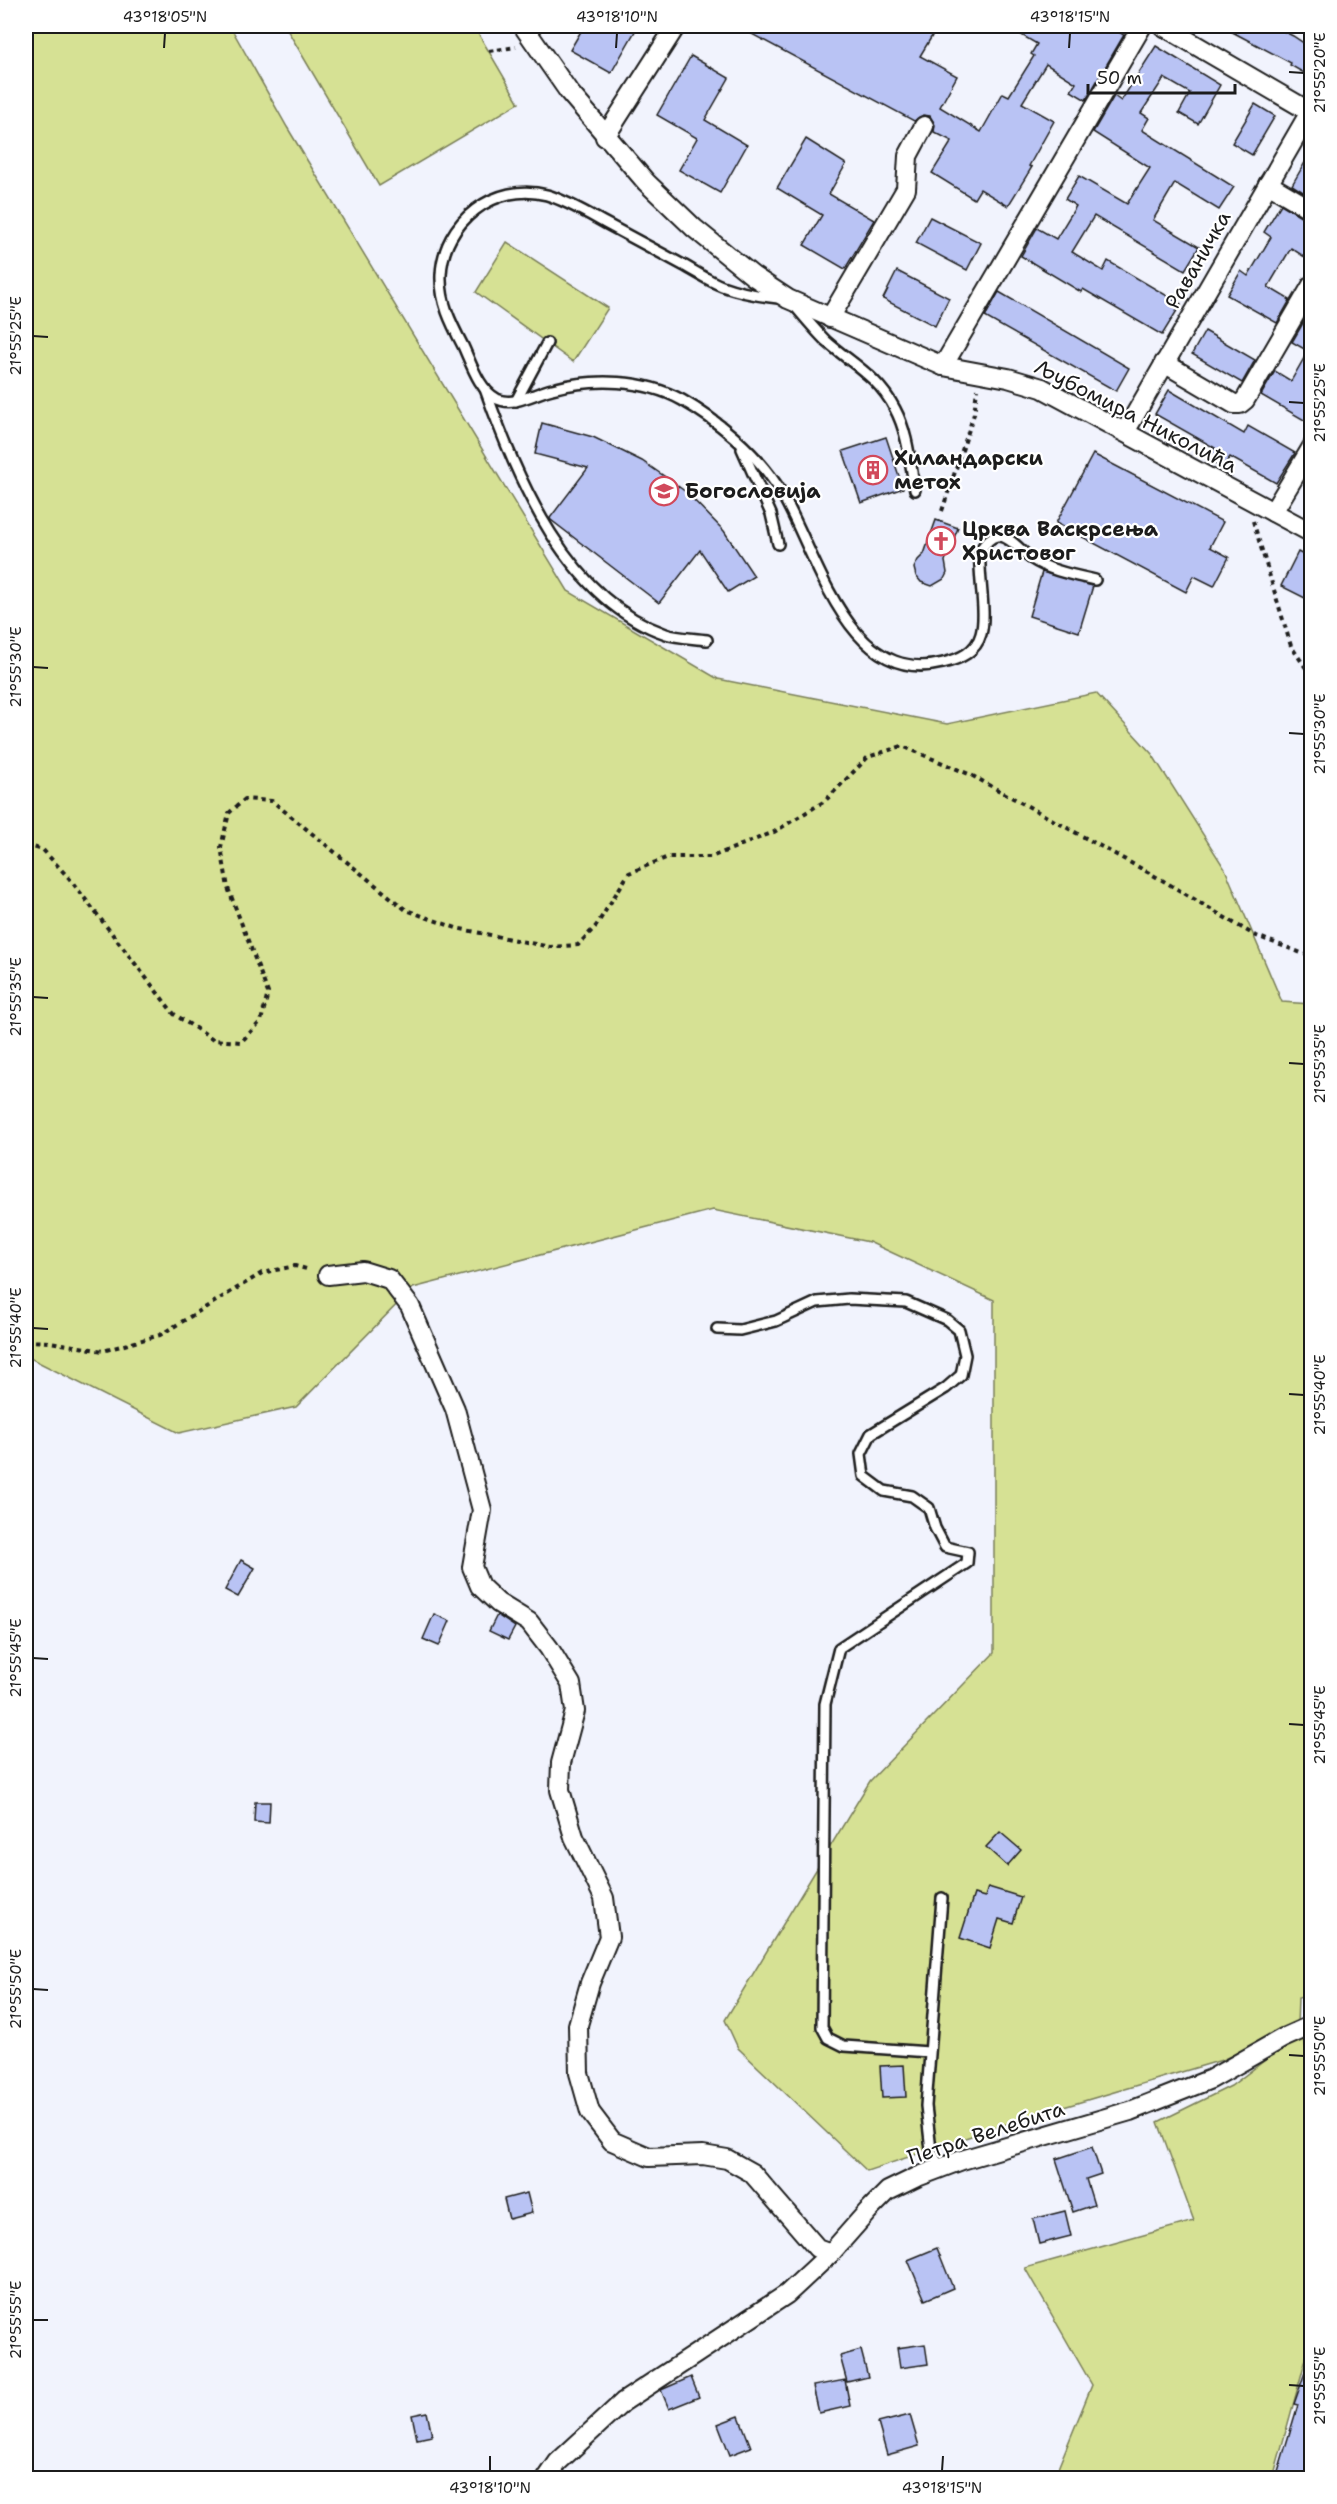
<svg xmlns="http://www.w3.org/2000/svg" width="1337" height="2504" font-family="'Shantell Sans',sans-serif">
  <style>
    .green { fill: #d6e194; stroke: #797e58; stroke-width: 1.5 }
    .building { fill: #b9c3f4; stroke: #1c1c1c; stroke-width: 1.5 }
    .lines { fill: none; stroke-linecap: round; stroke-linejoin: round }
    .lane-casing { stroke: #1c1c1c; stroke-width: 14 }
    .street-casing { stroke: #1c1c1c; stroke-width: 22 }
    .path { stroke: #1c1c1c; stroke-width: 4; stroke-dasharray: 4.5 4.5; stroke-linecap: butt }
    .lane { stroke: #fff; stroke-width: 9 }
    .street { stroke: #fff; stroke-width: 18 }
    .ticks { fill: none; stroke: #1c1c1c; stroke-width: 2 }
    .labels { text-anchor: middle; stroke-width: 4.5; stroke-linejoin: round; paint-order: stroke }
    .street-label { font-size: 21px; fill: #1c1c1c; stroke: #fff }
    .poi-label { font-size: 21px; font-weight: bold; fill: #1c1c1c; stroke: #fff; text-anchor: start }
    .neatline { fill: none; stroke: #1c1c1c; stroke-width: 2 }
    .ticks-label { font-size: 15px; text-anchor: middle; fill: #1c1c1c }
  </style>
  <rect width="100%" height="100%" fill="#f1f3fd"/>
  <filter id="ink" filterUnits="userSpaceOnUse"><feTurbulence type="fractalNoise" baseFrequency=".0167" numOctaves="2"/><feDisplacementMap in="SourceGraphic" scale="12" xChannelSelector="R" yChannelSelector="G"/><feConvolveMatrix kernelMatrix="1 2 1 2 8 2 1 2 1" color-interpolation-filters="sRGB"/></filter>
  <g filter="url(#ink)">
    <g class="green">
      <polygon points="26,26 230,26 287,127 568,591 718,679 947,724 1096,693 1152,754 1225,869 1282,1002 1311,1004 1312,1580 1306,1667 1312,1670 1312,1995 1298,1998 1297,2026 1222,2060 1013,2122 867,2171 738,2048 725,2020 870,1781 994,1653 994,1300 869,1242 713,1210 413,1288 296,1407 179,1433 26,1356"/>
      <polygon points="285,26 474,26 519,103 379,186"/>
      <polygon points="507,242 608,308 573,362 476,292"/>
      <polygon points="1303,2031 1312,2090 1311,2340 1273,2478 1054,2478 1092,2385 1025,2268 1194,2221 1158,2122 1231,2086"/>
    </g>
    <g class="building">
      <polygon points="584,26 638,26 611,73 570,50"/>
      <polygon points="737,26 938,26 920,56 957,76 940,107 981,132 1003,93 1009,96 1034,56 1031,54 1037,44 1006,26 1108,26 1124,35 1086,100 1071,91 1076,83 1046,64 1022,103 1054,121 1029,166 1032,167 1008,206 980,189 974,199 932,173 952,141 934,132 935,125 930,116 923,115 914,121"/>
      <polygon points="1221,26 1273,26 1293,36 1311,48 1311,77 1290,65 1291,63"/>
      <polygon points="1156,46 1220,85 1198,124 1179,113 1190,93 1164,78 1141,113 1149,118 1142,130 1234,187 1219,210 1175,183 1153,220 1199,247 1185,270 1094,216 1072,252 1103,271 1108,261 1181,304 1162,335 1083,289 1081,292 1021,256 1037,228 1056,239 1076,206 1065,199 1079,176 1127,204 1150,168 1093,132 1114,96 1121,101"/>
      <polygon points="691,56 729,78 705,120 747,145 720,193 679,170 697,138 657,115"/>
      <polygon points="1255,104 1275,116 1252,155 1232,143"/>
      <polygon points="806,139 846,164 829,194 874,220 845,269 804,245 822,215 777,188"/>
      <polygon points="1311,152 1311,197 1292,185"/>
      <polygon points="1281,204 1309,221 1306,227 1311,231 1311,261 1291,248 1268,287 1290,300 1277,323 1227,295 1241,271 1248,276 1271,237 1264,232"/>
      <polygon points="930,217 981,243 967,270 916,243"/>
      <polygon points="897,271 949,298 935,326 883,299"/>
      <polygon points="999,292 1129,368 1116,391 985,317"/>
      <polygon points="1310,311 1311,312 1311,424 1261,395 1275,371 1291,381 1308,351 1292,342"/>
      <polygon points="1205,331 1255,360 1242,383 1192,354"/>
      <polygon points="1169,390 1244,434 1248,426 1295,453 1276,483 1230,457 1222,468 1208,458 1215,448 1155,414"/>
      <polygon points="542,423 593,437 642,461 664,476 686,492 724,531 754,576 728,592 700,550 659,603 551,520 550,518 588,468 535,454"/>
      <polygon points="886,437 903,488 861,503 843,451"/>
      <polygon points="1093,454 1223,522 1210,547 1229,557 1214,586 1194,576 1186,592 1056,523"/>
      <polygon points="936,520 958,528 945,561 947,573 944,579 932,586 921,582 916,576 914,568 918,560 924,554"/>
      <polygon points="1298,552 1311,559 1311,601 1281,586"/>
      <polygon points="1042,572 1093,586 1079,632 1029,616"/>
      <polygon points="241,1560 255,1568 238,1597 225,1590"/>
      <polygon points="434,1614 450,1621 439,1646 423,1639"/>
      <polygon points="497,1615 515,1627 508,1640 489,1631"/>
      <polygon points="255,1802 270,1802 269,1823 254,1822"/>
      <polygon points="1000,1832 1021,1850 1007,1866 986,1847"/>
      <polygon points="988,1887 1021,1897 1013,1923 999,1919 990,1948 960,1938 974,1894 985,1897"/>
      <polygon points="904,2065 906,2097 882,2098 880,2066"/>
      <polygon points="1092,2147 1101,2174 1086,2179 1094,2205 1073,2212 1056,2159"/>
      <polygon points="527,2193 532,2213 509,2219 504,2199"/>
      <polygon points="1065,2211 1071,2236 1039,2244 1033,2219"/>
      <polygon points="937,2248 953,2288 925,2300 908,2260"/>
      <polygon points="925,2344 928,2364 900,2368 897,2348"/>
      <polygon points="861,2350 868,2377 847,2382 840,2356"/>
      <polygon points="1309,2361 1311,2361 1311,2478 1276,2478 1298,2405 1294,2404"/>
      <polygon points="691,2377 699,2397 669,2409 661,2390"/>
      <polygon points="845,2380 850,2406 819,2413 813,2386"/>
      <polygon points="427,2412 432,2436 417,2439 412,2415"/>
      <polygon points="910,2415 919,2446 887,2455 878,2423"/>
      <polygon points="739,2416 751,2447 730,2455 718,2424"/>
    </g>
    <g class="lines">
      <g class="lane-casing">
        <g id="lane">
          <path d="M 778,298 C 759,296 741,293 722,286 C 709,281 696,272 683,265 C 657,251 631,237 605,223 C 587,213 567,201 547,195 C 495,181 443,222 441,275 C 440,302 451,323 463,346 C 471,363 479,390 497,399 C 514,407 535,393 552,389 C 593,378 644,379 682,400 C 717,420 754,451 776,484 C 816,545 844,688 943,663 C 960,659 976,652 981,634 C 987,613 978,575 980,551 C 984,545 989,537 997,536 C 1010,535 1022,553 1032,559 C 1050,571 1074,575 1095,580"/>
          <path d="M 795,306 C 805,318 815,330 826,341 C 852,364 878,376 895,409 C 908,433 910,463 915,490"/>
          <path d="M 485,389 C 518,481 567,600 666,634 C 678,638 694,638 707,640"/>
          <polyline points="516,401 547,343"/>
          <polyline points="742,449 771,514 778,544"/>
          <polyline points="717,1329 740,1330 776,1321 817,1302 849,1299 906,1302 947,1320 959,1330 965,1355 961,1375 946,1388 871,1434 861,1454 864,1476 884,1491 912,1496 929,1508 935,1528 945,1547 968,1552 967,1563 839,1648 825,1704 822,2027 828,2038 844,2046 929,2052"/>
          <polyline points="940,2168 931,2150 926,2106 942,1898"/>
        </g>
      </g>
      <g class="street-casing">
        <g id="street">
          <polyline points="523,26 569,92 646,182 694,228 753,276 788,299 943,366 1008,378 1042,388 1312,533"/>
          <polyline points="1163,26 1312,113"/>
          <polyline points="605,137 676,26"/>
          <polyline points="1268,184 1312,210"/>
          <polyline points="830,318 906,189 908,156 924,126"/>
          <polyline points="1164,363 1234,404 1240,404 1245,400 1312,285"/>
          <polyline points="943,366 1142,26"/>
          <polyline points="1125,432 1310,112"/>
          <polyline points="1273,512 1312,447"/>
          <polyline points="328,1275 363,1271 389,1279 410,1306 455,1409 482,1510 472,1567 480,1586 498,1603 529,1622 549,1648 571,1684 575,1711 561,1763 560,1790 574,1837 604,1898 609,1937 590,1983 578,2025 579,2073 590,2112 612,2141 649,2157 703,2155 727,2159 752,2173 817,2248 831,2253"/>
          <polyline points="547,2478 558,2462 623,2402 787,2294 831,2253 868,2211 888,2191 917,2177 962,2160 1130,2111 1211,2079 1283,2038 1312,2025"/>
        </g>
      </g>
      <g class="path">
        <polyline points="489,51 516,47"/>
        <polyline points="942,511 974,414 977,389"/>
        <polyline points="1253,521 1291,646 1312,677"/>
        <polyline points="26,845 43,850 69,878 174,1014 213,1040 241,1042 261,1021 268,993 228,888 221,847 229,813 245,799 272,801 406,910 456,928 550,947 578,945 596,926 629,873 668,857 711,857 774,832 825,801 868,757 902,746 971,775 1162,880 1254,935 1312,957"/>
        <polyline points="26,1341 50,1342 103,1351 160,1335 262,1273 295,1266 310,1270"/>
      </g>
      <use href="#lane" class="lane"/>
      <use href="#street" class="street"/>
    </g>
  </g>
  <path class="ticks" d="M 164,48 L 165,33M 616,48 L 617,33M 1069,48 L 1070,33M 1289,72 L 1304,73M 33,336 L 48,337M 1289,402 L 1304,403M 33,667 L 48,668M 1289,733 L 1304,734M 33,997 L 48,998M 1289,1063 L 1304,1064M 33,1328 L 48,1329M 1289,1394 L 1304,1395M 33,1658 L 48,1659M 1289,1724 L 1304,1725M 33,1989 L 48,1990M 1289,2055 L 1304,2056M 33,2320 L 48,2320M 1289,2385 L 1304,2386M 490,2471 L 490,2456M 942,2471 L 943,2456"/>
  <defs>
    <g id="building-ring" transform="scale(1.5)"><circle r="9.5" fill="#fff" stroke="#d1495b" stroke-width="1.5"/><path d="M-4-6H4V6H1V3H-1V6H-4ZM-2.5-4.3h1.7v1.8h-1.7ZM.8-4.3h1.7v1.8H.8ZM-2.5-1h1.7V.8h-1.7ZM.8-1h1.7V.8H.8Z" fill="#d1495b"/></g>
    <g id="school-ring" transform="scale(1.5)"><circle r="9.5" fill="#fff" stroke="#d1495b" stroke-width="1.5"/><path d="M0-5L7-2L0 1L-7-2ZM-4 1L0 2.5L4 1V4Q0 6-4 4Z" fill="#d1495b"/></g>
    <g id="church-ring" transform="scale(1.5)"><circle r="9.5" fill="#fff" stroke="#d1495b" stroke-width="1.5"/><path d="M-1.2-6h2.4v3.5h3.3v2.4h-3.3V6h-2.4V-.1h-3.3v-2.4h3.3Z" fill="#d1495b"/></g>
  </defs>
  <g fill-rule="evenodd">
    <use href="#building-ring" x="873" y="470"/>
    <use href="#school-ring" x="664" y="491"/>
    <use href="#church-ring" x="941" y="541"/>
  </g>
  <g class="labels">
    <g class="street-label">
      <text transform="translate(1198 260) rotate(-60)" y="7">Раваничка</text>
      <text transform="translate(1136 416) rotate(27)" y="7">Љубомира Николића</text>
      <text transform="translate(986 2133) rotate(-18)" y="7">Петра Велебита</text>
    </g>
    <g class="poi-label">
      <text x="894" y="465">Хиландарски<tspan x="894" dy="24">метох</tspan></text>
      <text x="685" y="498">Богословија</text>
      <text x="962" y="536">Црква Васкрсења<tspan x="962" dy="24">Христовог</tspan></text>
    </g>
  </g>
  <rect width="1337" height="2504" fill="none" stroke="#fff" stroke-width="66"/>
  <path d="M1088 84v9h147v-9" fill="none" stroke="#1c1c1c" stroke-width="3"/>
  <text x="1097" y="84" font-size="18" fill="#1c1c1c" stroke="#ffffff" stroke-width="4.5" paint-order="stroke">50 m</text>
  <rect x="33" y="33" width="1271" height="2438" class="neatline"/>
  <g class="ticks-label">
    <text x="165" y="22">43°18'05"N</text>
    <text x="617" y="22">43°18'10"N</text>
    <text x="1070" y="22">43°18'15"N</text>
    <text transform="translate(1320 73) rotate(-90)" y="5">21°55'20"E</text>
    <text transform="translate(16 336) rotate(-90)" y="5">21°55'25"E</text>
    <text transform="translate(1320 403) rotate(-90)" y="5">21°55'25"E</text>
    <text transform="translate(16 667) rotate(-90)" y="5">21°55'30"E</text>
    <text transform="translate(1320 734) rotate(-90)" y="5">21°55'30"E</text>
    <text transform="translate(16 997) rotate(-90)" y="5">21°55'35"E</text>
    <text transform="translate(1320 1064) rotate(-90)" y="5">21°55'35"E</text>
    <text transform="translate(16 1328) rotate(-90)" y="5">21°55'40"E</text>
    <text transform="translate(1320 1395) rotate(-90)" y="5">21°55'40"E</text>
    <text transform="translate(16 1658) rotate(-90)" y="5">21°55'45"E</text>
    <text transform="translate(1320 1725) rotate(-90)" y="5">21°55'45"E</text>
    <text transform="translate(16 1989) rotate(-90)" y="5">21°55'50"E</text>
    <text transform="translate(1320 2056) rotate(-90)" y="5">21°55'50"E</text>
    <text transform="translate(16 2320) rotate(-90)" y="5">21°55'55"E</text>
    <text transform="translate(1320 2386) rotate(-90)" y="5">21°55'55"E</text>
    <text x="490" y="2493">43°18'10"N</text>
    <text x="942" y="2493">43°18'15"N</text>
  </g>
</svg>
